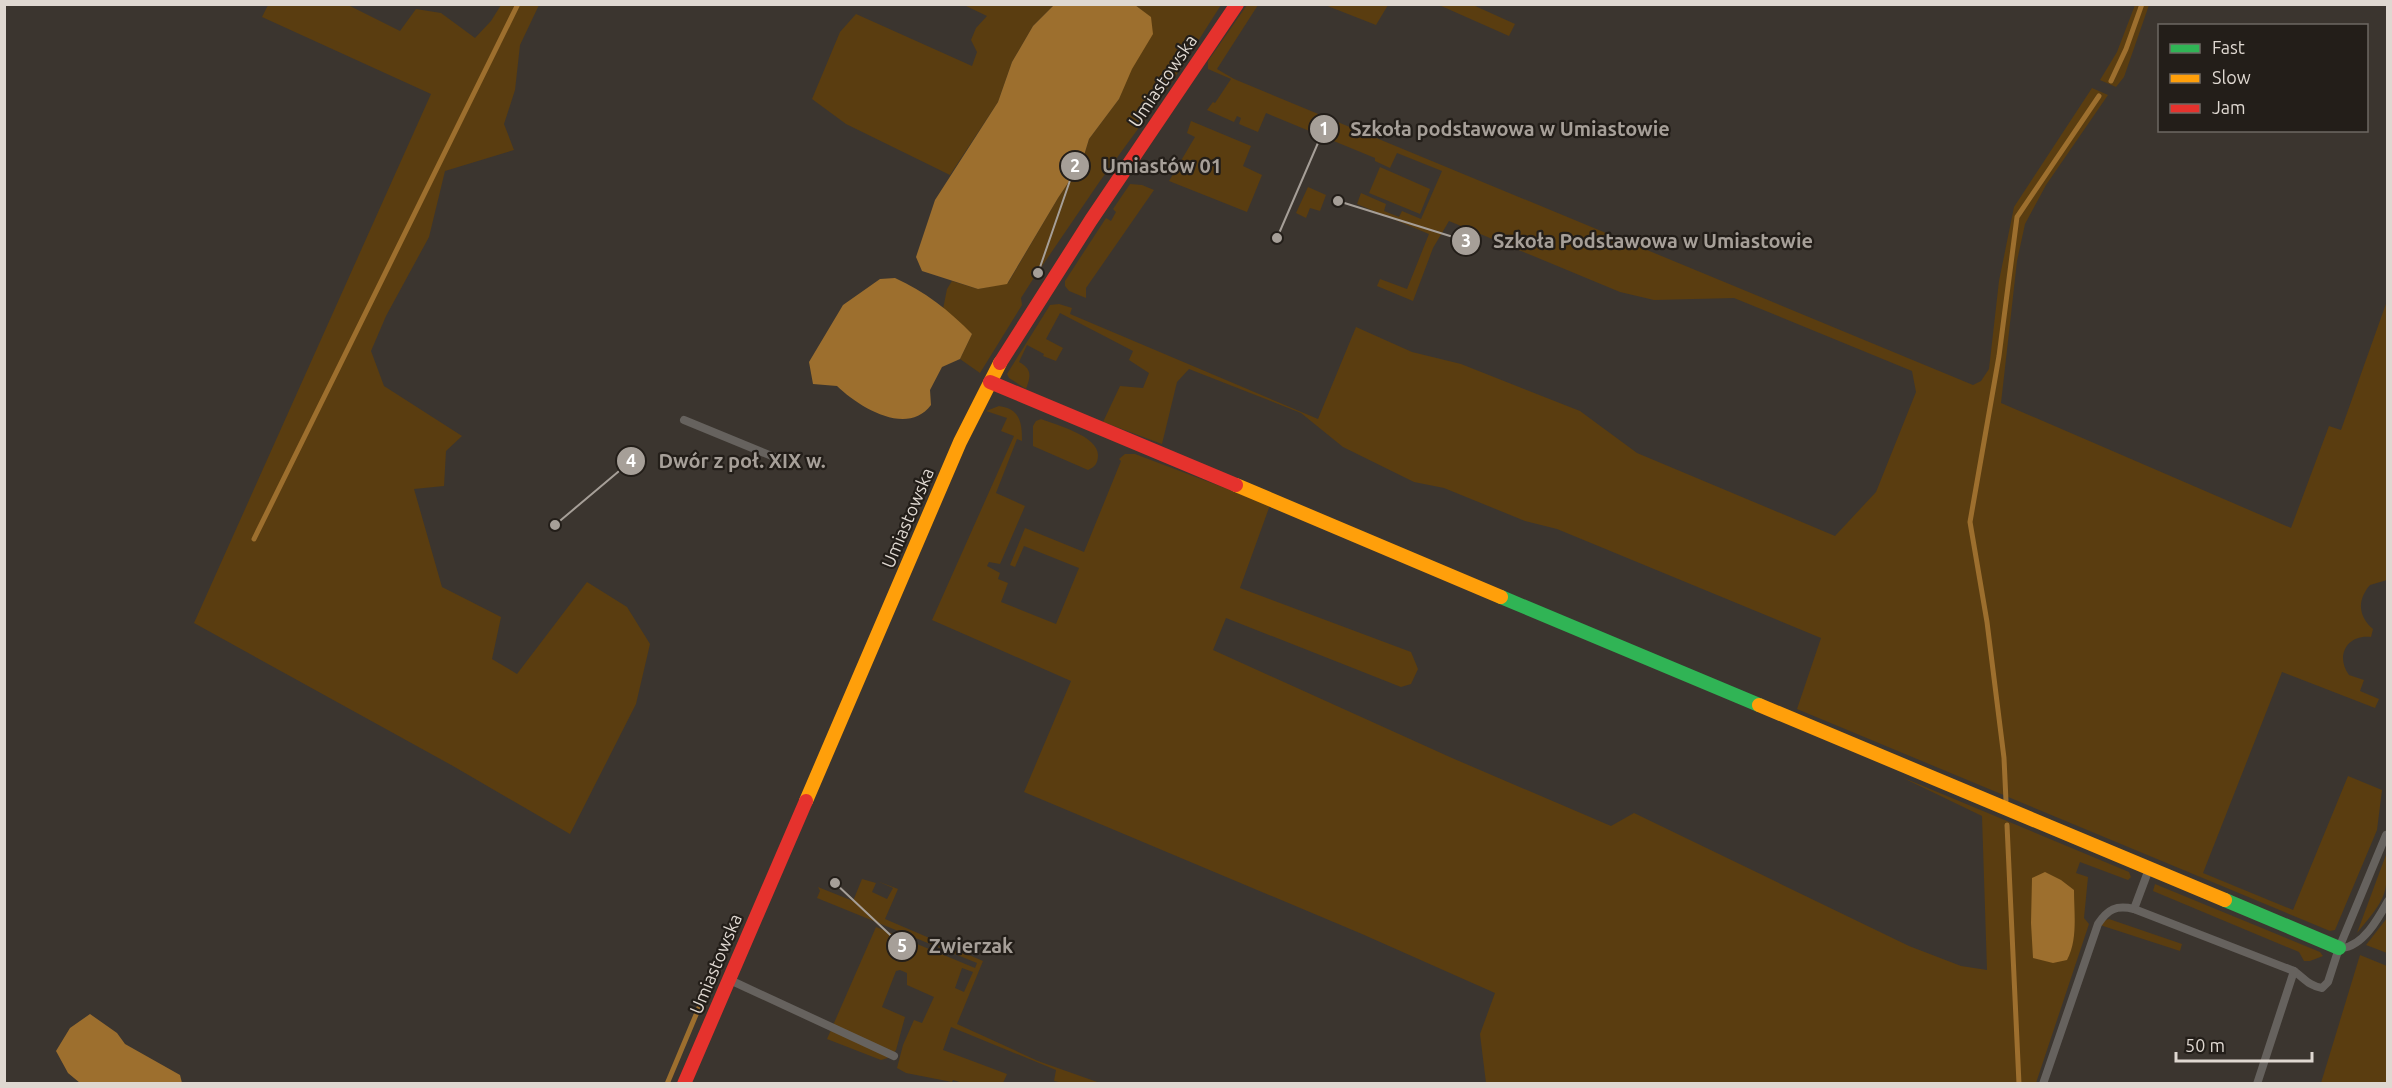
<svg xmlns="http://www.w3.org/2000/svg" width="2392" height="1088" font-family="Ubuntu,sans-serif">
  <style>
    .green { fill: #5a3d10; fill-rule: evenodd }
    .water { fill: #9d6f2e }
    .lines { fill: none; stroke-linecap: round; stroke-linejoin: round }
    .stream { stroke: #9d6f2e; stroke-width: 5 }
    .lane { stroke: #66625e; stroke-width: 8 }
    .fast { stroke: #30b455; stroke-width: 14 }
    .slow { stroke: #ff9f0a; stroke-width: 14 }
    .jam { stroke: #e5322d; stroke-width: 14 }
    .labels { text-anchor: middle; stroke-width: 4.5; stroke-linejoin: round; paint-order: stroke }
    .street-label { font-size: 18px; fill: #dfd8d1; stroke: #231e19 }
    .leader { fill: none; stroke: #a69f98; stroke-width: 2 }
    .callout-dot { fill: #a69f98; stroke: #231e19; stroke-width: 2 }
    .mark-label { font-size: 18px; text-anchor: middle; font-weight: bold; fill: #fff }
    .callout-label { font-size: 20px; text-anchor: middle; font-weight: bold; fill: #a69f98; stroke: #231e19; stroke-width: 4.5; stroke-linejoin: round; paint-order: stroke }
  </style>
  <rect width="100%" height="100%" fill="#3b352f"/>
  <g class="green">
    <polygon points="268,5 348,5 400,31 416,9 441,13 475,38 491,21 501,5 539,5 520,45 515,90 504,124 514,150 445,171 429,237 386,316 371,351 384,386 462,436 446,451 444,486 414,489 442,587 501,617 492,659 517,674 587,582 627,607 650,644 636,704 570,834 453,766 194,623 431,94 262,17"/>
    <polygon points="964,5 1054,5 1033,26 1012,62 998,102 950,175 846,124 812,99 840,32 856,14 972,66 977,52 971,40 976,28 987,16"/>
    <polygon points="1135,5 1221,5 1170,85 1100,181 1040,269 1034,275 1035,276 1021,298 1022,305 980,373 960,359 972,334 943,309 947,289 952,281 978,289 1008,283 1058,198 1082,162 1089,139 1119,99 1150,17"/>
    <path d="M 1247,5 L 1258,5 L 1217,69 L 1234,79 L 1973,385 L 1981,381 L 1989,369 L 1999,281 L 2014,207 L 2092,88 L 2108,95 L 2046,185 L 2025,224 L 2017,261 L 2001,403 L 2291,528 L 2329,426 L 2341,430 L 2387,301 L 2387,580 L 2370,585 C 2357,600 2358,616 2373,629 L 2371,637 C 2347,634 2335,656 2349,675 L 2364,680 L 2360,691 L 2379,699 L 2375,708 L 2282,672 L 2203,873 L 2293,910 L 2348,776 L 2382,790 L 2377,830 L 2335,930 L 2330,931 L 1797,709 L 1821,638 L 1557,529 L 1525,521 L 1444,488 L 1414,482 L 1343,447 L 1301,413 L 1189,369 L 1177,382 L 1162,444 L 1103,422 L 1120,386 L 1143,388 L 1149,373 L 1129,360 L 1133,351 L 1060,313 L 1046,339 L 1063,348 L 1056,361 L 1043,356 L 1044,354 L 1027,345 L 1019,362 C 1032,369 1031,376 1026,389 L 1009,378 L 1007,374 L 1050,305 L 1059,304 L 1072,308 L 1070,314 L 1318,419 L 1356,327 L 1412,352 L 1461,364 L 1580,411 L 1637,453 L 1835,536 L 1876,492 L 1916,392 L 1912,371 L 1734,298 L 1654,300 L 1620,292 L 1449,221 L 1433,248 L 1413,301 L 1377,286 L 1380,279 L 1407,289 L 1429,234 L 1357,204 L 1361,193 L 1386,204 L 1384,211 L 1399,217 L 1402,211 L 1421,219 L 1442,171 L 1397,153 L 1390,168 L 1375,161 L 1375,158 L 1266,113 L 1258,132 L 1239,124 L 1241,118 L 1237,116 L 1234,122 L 1207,110 L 1213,102 L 1215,103 L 1231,79 L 1208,69 L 1208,61 Z"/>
    <polygon points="1325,5 1388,4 1388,5 1376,25"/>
    <polygon points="1439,5 1473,5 1515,24 1509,36"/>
    <polygon points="2135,5 2149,5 2124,77 2116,87 2100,80 2117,52"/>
    <polygon points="1191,121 1251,146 1243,166 1262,175 1247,212 1169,181 1195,137 1187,133"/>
    <polygon points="1380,167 1430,189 1420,214 1369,193"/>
    <polygon points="1130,184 1142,185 1154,190 1086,288 1086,298 1069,291 1065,286 1065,281 1106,218 1111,221 1116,212 1113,209"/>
    <polygon points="1308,187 1326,195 1320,211 1310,208 1306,218 1296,213"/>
    <path d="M 999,406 C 1020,409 1022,422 1022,441 L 1017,439 L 996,493 L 1025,506 L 1000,564 L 989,562 L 987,566 L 1000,573 L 998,579 L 1008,583 L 1001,602 L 1056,624 L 1079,568 L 1024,546 L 1015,567 L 1010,565 L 1025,528 L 1084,552 L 1121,461 L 1119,459 L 1125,454 L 1135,454 L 1270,505 L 1240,588 L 1411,652 L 1418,669 L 1411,684 L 1401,687 L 1226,618 L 1213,650 L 1452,758 L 1611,826 L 1634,813 L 1909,946 L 1961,966 L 1987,970 L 1982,816 L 1899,776 L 2129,872 L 2131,877 L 2128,880 L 2080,862 L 2076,873 L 2088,877 L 2084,918 L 2089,924 L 2036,1083 L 1486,1083 L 1480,1034 L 1495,993 L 1362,934 L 1024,792 L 1071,681 L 932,620 L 1014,436 L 1001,431 L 1007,418 L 986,411 Z"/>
    <path d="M 1041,419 C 1057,425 1098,436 1098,455 C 1098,463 1095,467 1088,470 L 1033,446 L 1033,426 L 1036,421 Z"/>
    <path d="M 2387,852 C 2388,896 2386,898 2357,933 Z"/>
    <path d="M 862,879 L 876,883 L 872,892 L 887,899 L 893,888 L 877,881 L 898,889 L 885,919 L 983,961 L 957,1024 L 1038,1061 L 1100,1083 L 1063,1083 L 1054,1081 L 1056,1070 L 951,1027 L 943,1050 L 1007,1074 L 1003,1083 L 963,1083 L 953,1080 L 952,1082 L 906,1073 L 897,1068 L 903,1045 L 914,1020 L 922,1023 L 934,997 L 907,985 L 907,973 L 900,970 L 896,971 L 882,1007 L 905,1017 L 896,1050 L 891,1057 L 881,1060 L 827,1039 L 876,927 L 975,968 L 977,963 L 817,898 L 820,891 L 818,887 L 853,901 ZM 962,968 L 973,972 L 964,992 L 955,988 Z"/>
    <polygon points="2155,884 2320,952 2323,956 2310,961 2304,961 2299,952 2153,891"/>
    <polygon points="2387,918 2387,953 2366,945"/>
    <polygon points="2109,919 2182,944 2180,951 2100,925 2104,921"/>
    <polygon points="2360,955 2387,966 2387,1083 2321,1083"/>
  </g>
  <g class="water">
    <polygon points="1054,5 1135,5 1151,17 1153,34 1132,69 1119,99 1089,139 1082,162 1058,198 1007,284 978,289 922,271 916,257 935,200 998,102 1012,62 1033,26"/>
    <path d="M 895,278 C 924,291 950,311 972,334 L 960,359 L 942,367 L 930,390 L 931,405 C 907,437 859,407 837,386 L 813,384 L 809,362 L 843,305 L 880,279 Z"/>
    <path d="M 2045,872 L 2061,880 L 2074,890 C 2074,913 2078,940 2067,960 L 2053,963 L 2033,958 L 2031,923 L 2032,878 Z"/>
    <polygon points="90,1014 117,1033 125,1044 180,1075 182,1083 80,1083 68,1073 56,1051 70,1028"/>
  </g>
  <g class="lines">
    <g class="stream">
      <polyline points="2111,81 2126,49 2142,4"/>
      <polyline points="254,539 518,4"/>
      <polyline points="2006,801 2004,758 1987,622 1970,522 1999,356 2017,217 2099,96"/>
      <polyline points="2007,825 2019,1084"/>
      <polyline points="667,1084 716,967"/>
    </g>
    <g class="lane">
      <polyline points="684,420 779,459"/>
      <polyline points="2134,909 2149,869"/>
      <path d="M 2342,948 C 2363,946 2378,919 2388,901"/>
      <path d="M 2294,971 C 2304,978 2309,986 2322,988 L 2328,982 L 2339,948 L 2386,835"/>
      <polyline points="732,981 894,1056"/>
      <path d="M 2043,1084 L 2098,924 C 2108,909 2116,905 2134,909 L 2294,971 L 2257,1084"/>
    </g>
    <g class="fast">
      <polyline points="1501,597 1759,705"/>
      <polyline points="2225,900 2339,948"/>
    </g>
    <g class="slow">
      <polyline points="1236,485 1501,597"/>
      <polyline points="1759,705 2225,900"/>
      <polyline points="806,801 960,442 1000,363"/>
    </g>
    <g class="jam">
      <polyline points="1000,363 1091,220 1237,4"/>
      <polyline points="990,382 1236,485"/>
      <polyline points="684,1084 806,801"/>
    </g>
  </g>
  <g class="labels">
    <g class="street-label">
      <text transform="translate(1163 81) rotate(-56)" y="6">Umiastowska</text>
      <text transform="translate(908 518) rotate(-67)" y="6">Umiastowska</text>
      <text transform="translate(716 964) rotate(-67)" y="6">Umiastowska</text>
    </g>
  </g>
  <path class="leader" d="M1277 238L1324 129M1038 273L1075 166M1338 201L1466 241M555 525L631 461M835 883L902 946"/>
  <g class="callout-dot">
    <circle cx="1277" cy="238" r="6"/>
    <circle cx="1038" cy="273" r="6"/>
    <circle cx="1338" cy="201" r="6"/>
    <circle cx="555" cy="525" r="6"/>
    <circle cx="835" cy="883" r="6"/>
    <circle cx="1324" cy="129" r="15"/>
    <circle cx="1075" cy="166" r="15"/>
    <circle cx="1466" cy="241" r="15"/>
    <circle cx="631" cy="461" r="15"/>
    <circle cx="902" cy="946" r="15"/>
  </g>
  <g class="mark-label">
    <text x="1324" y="135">1</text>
    <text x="1075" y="172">2</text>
    <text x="1466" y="247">3</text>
    <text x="631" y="467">4</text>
    <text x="902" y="952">5</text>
  </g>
  <g class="callout-label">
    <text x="1510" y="136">Szkoła podstawowa w Umiastowie</text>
    <text x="1162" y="173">Umiastów 01</text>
    <text x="1653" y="248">Szkoła Podstawowa w Umiastowie</text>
    <text x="742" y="468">Dwór z poł. XIX w.</text>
    <text x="971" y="953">Zwierzak</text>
  </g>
  <rect width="2392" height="1088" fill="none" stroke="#dfd8d1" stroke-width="12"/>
  <rect x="2158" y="24" width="210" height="108" fill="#231e19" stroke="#6e6863" stroke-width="1.5"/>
  <rect x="2170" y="44" width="30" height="9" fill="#30b455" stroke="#6e6863" stroke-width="1.5"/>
  <text x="2212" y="54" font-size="18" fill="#dfd8d1">Fast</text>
  <rect x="2170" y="74" width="30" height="9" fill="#ff9f0a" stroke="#6e6863" stroke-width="1.5"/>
  <text x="2212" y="84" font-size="18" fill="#dfd8d1">Slow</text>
  <rect x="2170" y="104" width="30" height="9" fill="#e5322d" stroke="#6e6863" stroke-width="1.5"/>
  <text x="2212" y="114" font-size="18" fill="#dfd8d1">Jam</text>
  <path d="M2176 1052v9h136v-9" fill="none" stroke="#dfd8d1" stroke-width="3"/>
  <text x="2185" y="1052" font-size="18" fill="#dfd8d1" stroke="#231e19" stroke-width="4.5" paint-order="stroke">50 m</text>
</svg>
